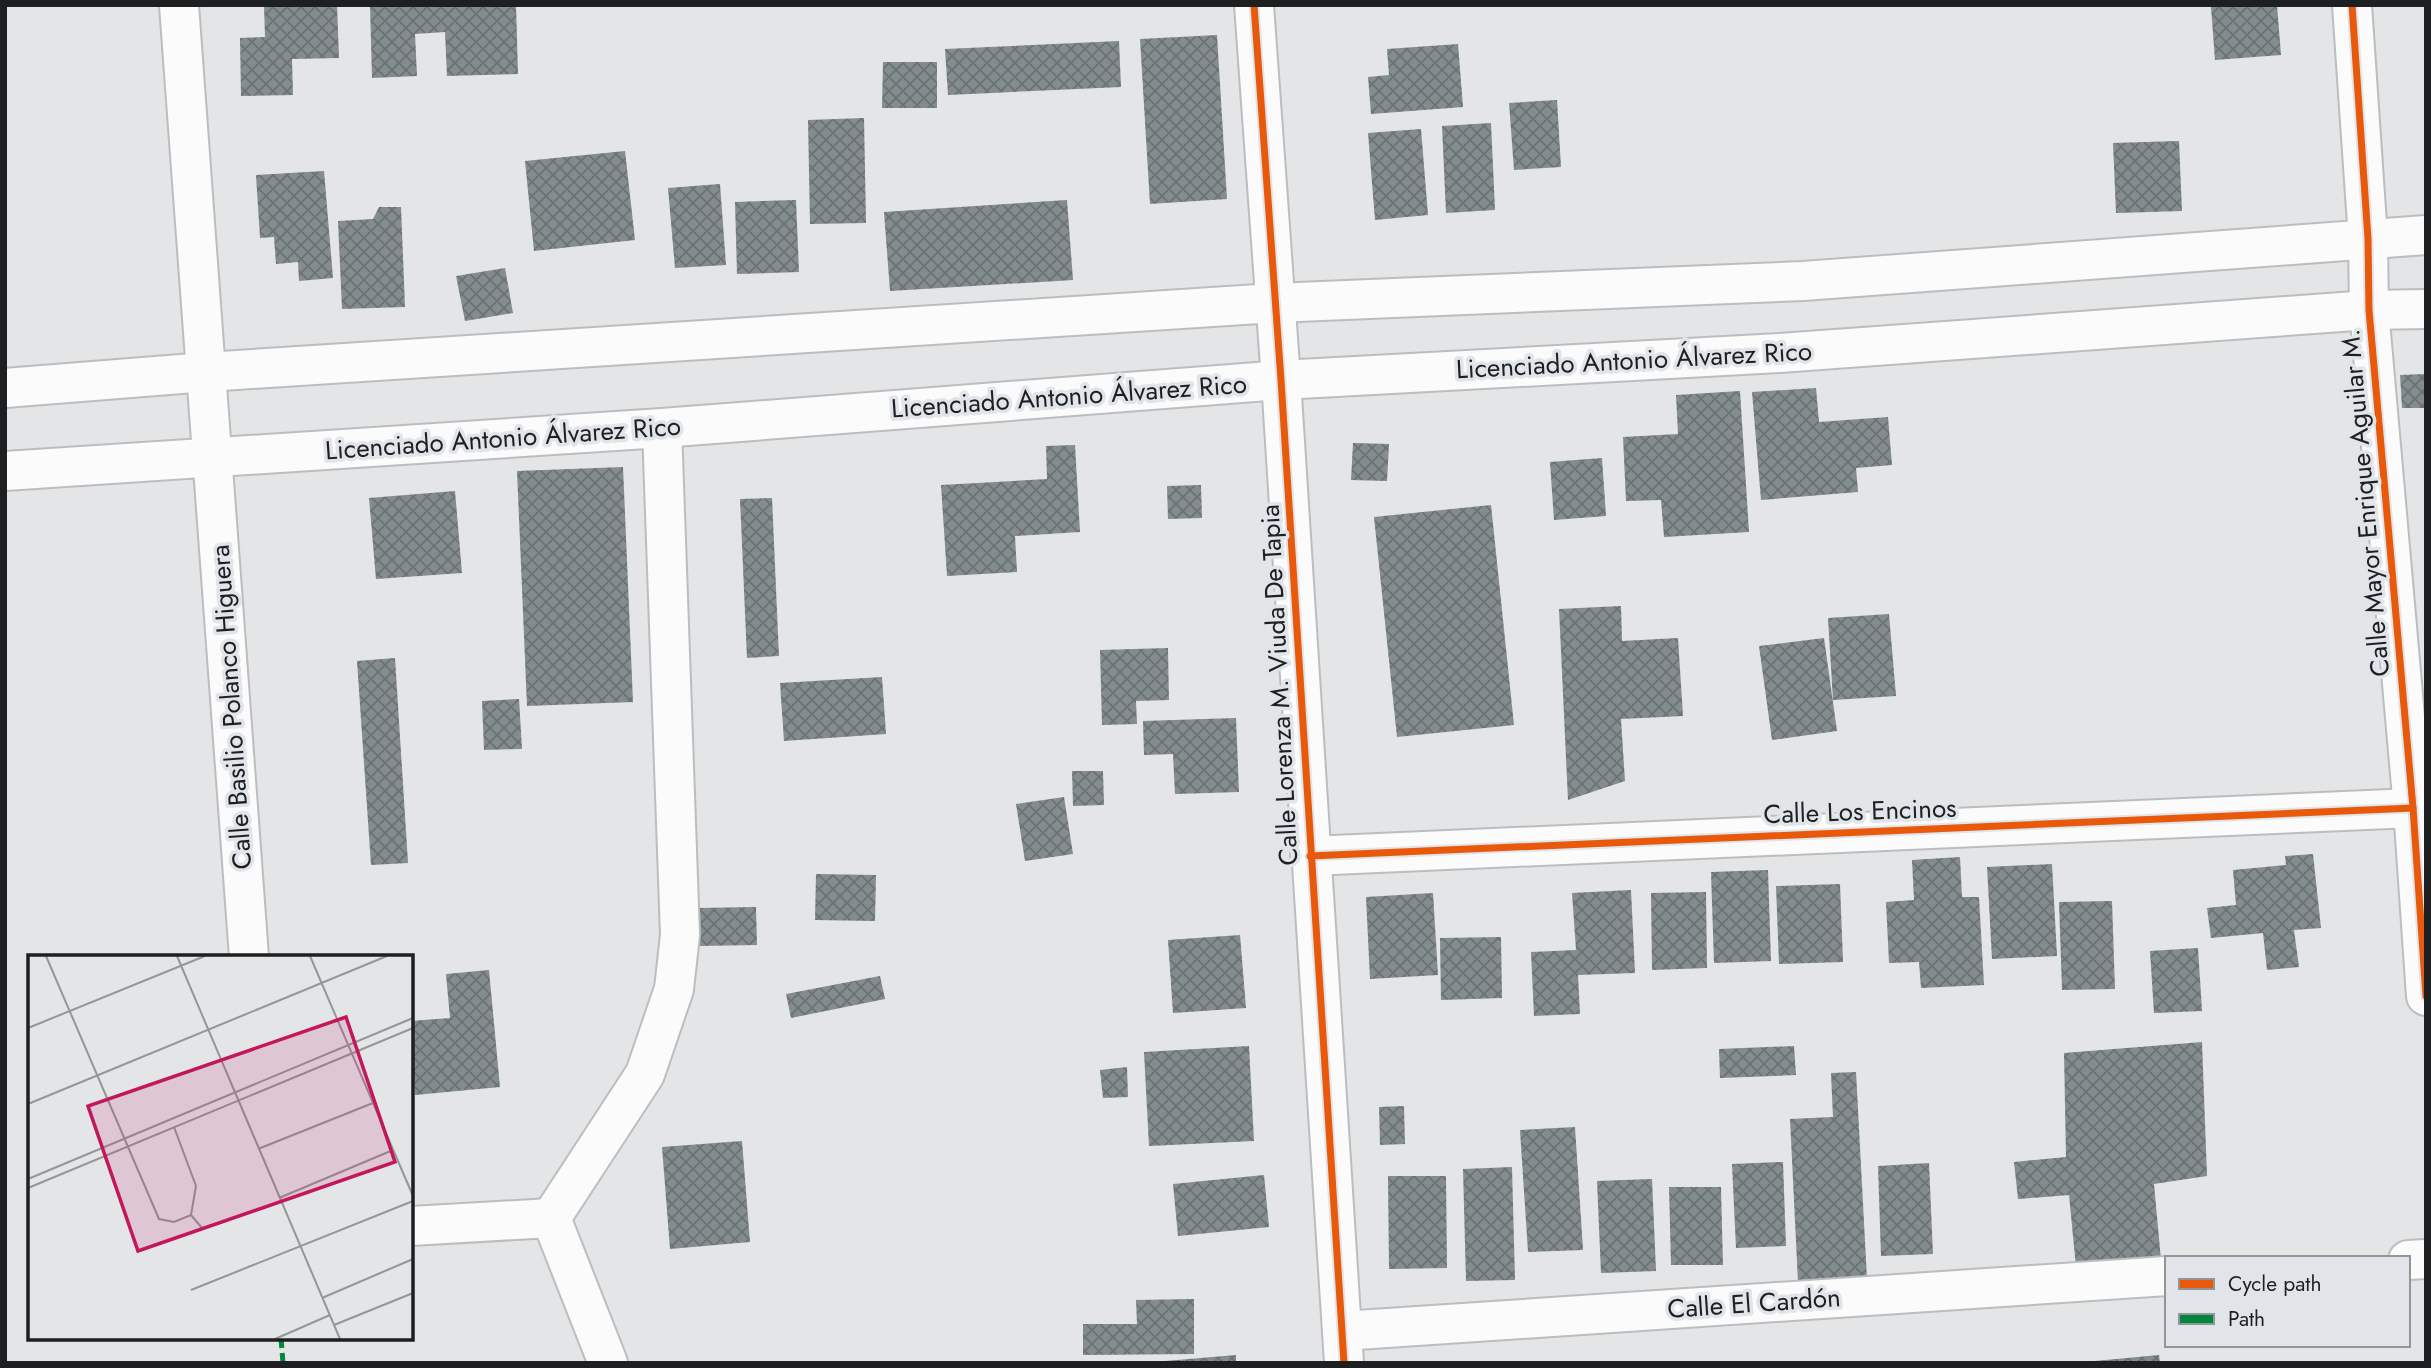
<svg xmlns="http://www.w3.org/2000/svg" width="2431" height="1368" font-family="Jost,sans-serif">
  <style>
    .building { fill: url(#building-cross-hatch) }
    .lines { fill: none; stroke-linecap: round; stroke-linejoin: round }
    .street-casing { stroke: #bbbdbf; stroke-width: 42 }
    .secondary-casing { stroke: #bbbdbf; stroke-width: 42 }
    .street { stroke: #fbfbfb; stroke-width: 38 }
    .secondary { stroke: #fbfbfb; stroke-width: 38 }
    .quiet { stroke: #00873e; stroke-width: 5; stroke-dasharray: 10 5; stroke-linecap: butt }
    .cycleway-casing { stroke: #e1e5e9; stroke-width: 11 }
    .cycleway { stroke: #e8590c; stroke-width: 7 }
    .labels { text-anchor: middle; stroke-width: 7; stroke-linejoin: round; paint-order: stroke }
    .street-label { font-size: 26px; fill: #1d1f20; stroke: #e1e5e9 }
    .inset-road { fill: none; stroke: #949697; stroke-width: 2 }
    .view { fill: #c2185b; fill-opacity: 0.15; stroke: #c2185b; stroke-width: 3.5 }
    .inset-edge { fill: none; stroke: #1d1f20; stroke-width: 3.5 }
  </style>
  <defs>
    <pattern id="building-cross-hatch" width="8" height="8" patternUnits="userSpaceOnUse" patternTransform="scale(1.75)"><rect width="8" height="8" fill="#838c8e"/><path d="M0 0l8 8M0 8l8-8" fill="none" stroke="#6b7274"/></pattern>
  </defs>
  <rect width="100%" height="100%" fill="#e3e5e7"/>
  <g class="building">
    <polygon points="264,5 337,5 339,58 292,59 293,95 241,96 240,38 265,37"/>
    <polygon points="370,5 516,5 518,74 447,76 445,32 415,34 417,76 372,78"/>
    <polygon points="2237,5 2277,5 2281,55 2215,60 2211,7"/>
    <polygon points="1217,35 1227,199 1150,204 1140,39"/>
    <polygon points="1119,41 1121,87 948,95 945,49"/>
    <polygon points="1458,44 1463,107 1371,114 1368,77 1389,75 1387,49"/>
    <polygon points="883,62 937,62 937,108 882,108"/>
    <polygon points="1557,100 1561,167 1514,170 1509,103"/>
    <polygon points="864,118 866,223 810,224 808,120"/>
    <polygon points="1491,123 1495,210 1446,213 1442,126"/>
    <polygon points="1421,129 1428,215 1375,220 1368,133"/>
    <polygon points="2179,141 2182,211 2116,213 2113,143"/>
    <polygon points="625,151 635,240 534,251 525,161"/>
    <polygon points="324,171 333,278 299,281 298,262 276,264 274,237 260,238 256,175"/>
    <polygon points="720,184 726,265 675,268 668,188"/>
    <polygon points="796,200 799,272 737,274 735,202"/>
    <polygon points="1067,200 1073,280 890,291 884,212"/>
    <polygon points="379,207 401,207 405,307 342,309 338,221 373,219"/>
    <polygon points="505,268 513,313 465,321 456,276"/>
    <polygon points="2425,374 2426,408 2402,408 2400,375"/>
    <polygon points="1816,388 1819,422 1888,417 1892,465 1856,468 1858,492 1761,500 1752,392"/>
    <polygon points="1740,391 1749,532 1664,537 1661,500 1626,501 1623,437 1678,434 1676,395"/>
    <polygon points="1353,443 1389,444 1387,481 1351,480"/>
    <polygon points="1075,445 1080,532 1015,536 1017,572 947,576 941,485 1047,479 1046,446"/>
    <polygon points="1602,458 1606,516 1554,520 1550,462"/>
    <polygon points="623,467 633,702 527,706 517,471"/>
    <polygon points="1201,485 1202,518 1168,519 1167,486"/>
    <polygon points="455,491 462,573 376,579 369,498"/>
    <polygon points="772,498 779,656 747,658 740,499"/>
    <polygon points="1491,505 1514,725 1397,737 1374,517"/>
    <polygon points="1621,606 1622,641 1678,638 1683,716 1621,719 1625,781 1568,800 1559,609"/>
    <polygon points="1889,614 1896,696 1833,700 1828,618"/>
    <polygon points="1824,638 1837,731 1772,740 1759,646"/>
    <polygon points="1168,648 1169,700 1136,701 1137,724 1102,725 1100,650"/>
    <polygon points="395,658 408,863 371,865 357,661"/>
    <polygon points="882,677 886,734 784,741 780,683"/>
    <polygon points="519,699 522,749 484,750 482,701"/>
    <polygon points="1236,718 1239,792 1175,794 1173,754 1144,755 1143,721"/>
    <polygon points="1072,771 1103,771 1104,805 1073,806"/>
    <polygon points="1064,797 1073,854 1025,861 1016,804"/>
    <polygon points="2313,854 2321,928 2294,930 2299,967 2267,970 2263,933 2211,938 2207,908 2236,905 2233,870 2286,865 2285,856"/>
    <polygon points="1960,857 1962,897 1979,897 1984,985 1921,988 1919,962 1889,963 1886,902 1914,900 1912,860"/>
    <polygon points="2052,864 2057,956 1992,959 1987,867"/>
    <polygon points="1768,870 1771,961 1714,963 1711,872"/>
    <polygon points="816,874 876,875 875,921 815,920"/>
    <polygon points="1840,884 1843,962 1779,964 1776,886"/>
    <polygon points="1631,890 1635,973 1578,975 1580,1014 1534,1016 1531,952 1576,950 1572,893"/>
    <polygon points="1706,892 1707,968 1652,970 1651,893"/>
    <polygon points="1433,893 1438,975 1370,979 1366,897"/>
    <polygon points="2112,901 2115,989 2062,990 2059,902"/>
    <polygon points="756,907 757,945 699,946 698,908"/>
    <polygon points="1240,935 1246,1008 1173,1013 1168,940"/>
    <polygon points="1501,937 1502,998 1441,1000 1440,938"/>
    <polygon points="2198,948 2202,1011 2154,1013 2150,951"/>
    <polygon points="489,970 500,1087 415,1095 411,1021 450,1018 446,974"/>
    <polygon points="880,976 885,999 791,1018 786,994"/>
    <polygon points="2202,1042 2207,1176 2154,1184 2161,1260 2076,1267 2069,1195 2018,1199 2014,1162 2066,1157 2064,1053"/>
    <polygon points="1249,1046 1254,1141 1149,1146 1144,1052"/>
    <polygon points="1794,1046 1796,1075 1720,1078 1719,1049"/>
    <polygon points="1127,1067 1128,1097 1103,1098 1100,1070"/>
    <polygon points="1856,1072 1867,1279 1798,1282 1790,1119 1833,1117 1831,1073"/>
    <polygon points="1404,1106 1405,1144 1380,1145 1379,1107"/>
    <polygon points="1575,1127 1583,1250 1528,1252 1520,1130"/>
    <polygon points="742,1141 750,1242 670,1249 662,1147"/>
    <polygon points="1783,1162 1786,1246 1736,1248 1732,1164"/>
    <polygon points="1929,1163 1933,1254 1881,1256 1878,1166"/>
    <polygon points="1512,1167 1515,1280 1466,1281 1463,1169"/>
    <polygon points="1264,1175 1269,1227 1178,1236 1173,1184"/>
    <polygon points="1388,1176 1446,1176 1447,1268 1389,1269"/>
    <polygon points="1652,1179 1656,1271 1601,1273 1597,1181"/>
    <polygon points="1669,1187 1721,1187 1723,1265 1671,1265"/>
    <polygon points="1194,1299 1194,1354 1083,1355 1083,1324 1137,1324 1136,1300"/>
    <polygon points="1236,1355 1236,1363 1165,1363 1165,1361"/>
    <polygon points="2159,1355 2160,1363 2095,1363 2095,1361"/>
  </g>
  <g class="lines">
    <g class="street-casing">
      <g id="street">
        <polyline points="179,5 249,957"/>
        <polyline points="1254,5 1281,380 1344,1363"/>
        <polyline points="2352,5 2368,239 2369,310 2413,808 2426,996"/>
        <polyline points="1310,856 2413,808"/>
        <polyline points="551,1218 645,1074 674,989 680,935 662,428"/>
        <polyline points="411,1226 551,1218 608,1363"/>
        <polyline points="2408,1260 2426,1259"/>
        <polyline points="1342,1331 2167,1276"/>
      </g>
    </g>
    <g class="secondary-casing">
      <g id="secondary">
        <polyline points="5,388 206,372 1274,303 1803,281 2426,235"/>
        <polyline points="5,471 662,428 1281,380 1780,353 2369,310 2426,309"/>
      </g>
    </g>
    <use href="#street" class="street"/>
    <use href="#secondary" class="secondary"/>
    <polyline class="quiet" points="281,1338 283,1363"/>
    <g class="cycleway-casing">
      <g id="cycleway">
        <polyline points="1254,5 1281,380 1344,1363"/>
        <polyline points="2352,5 2368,239 2369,310 2413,808 2426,996"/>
        <polyline points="1310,856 2413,808"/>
      </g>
    </g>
    <use href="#cycleway" class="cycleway"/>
  </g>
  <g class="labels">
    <g class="street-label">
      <text transform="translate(1634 360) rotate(-3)" y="9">Licenciado Antonio Álvarez Rico</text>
      <text transform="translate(1069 396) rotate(-4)" y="9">Licenciado Antonio Álvarez Rico</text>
      <text transform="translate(503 438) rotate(-4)" y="9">Licenciado Antonio Álvarez Rico</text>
      <text transform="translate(2365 503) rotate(-95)" y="9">Calle Mayor Enrique Aguilar M.</text>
      <text transform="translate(1279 685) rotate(-93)" y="9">Calle Lorenza M. Viuda De Tapia</text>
      <text transform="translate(231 707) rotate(-94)" y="9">Calle Basilio Polanco Higuera</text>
      <text transform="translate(1860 811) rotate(-2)" y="9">Calle Los Encinos</text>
      <text transform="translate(1754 1303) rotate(-4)" y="9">Calle El Cardón</text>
    </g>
  </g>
  <g transform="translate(28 955)">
    <rect width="385" height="385" fill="#e3e5e7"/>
    <path class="inset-road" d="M 18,1 L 131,264 L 146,267 L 163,260 L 174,273M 149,1 L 312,384M 282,1 L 385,241M 0,73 L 177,1M 0,149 L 359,1M 146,172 L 168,231 L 163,260M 230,194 L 345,148M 0,224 L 385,63M 0,233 L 385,73M 251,243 L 365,195M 163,335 L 385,246M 294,343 L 385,304M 306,370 L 385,338M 247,384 L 302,360"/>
    <path class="view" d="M 318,62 L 367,207 L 110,296 L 60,151 Z"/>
    <rect width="385" height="385" class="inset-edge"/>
  </g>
  <rect width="2431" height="1368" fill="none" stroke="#1d1f20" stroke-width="14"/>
  <rect x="2165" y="1256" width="245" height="91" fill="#e1e5e9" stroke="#939699" stroke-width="2"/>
  <rect x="2179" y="1279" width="35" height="10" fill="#e8590c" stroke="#939699" stroke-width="2"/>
  <text x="2228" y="1291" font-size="21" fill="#1d1f20">Cycle path</text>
  <rect x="2179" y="1314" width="35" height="10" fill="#00873e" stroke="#939699" stroke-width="2"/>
  <text x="2228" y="1326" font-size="21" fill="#1d1f20">Path</text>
</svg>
